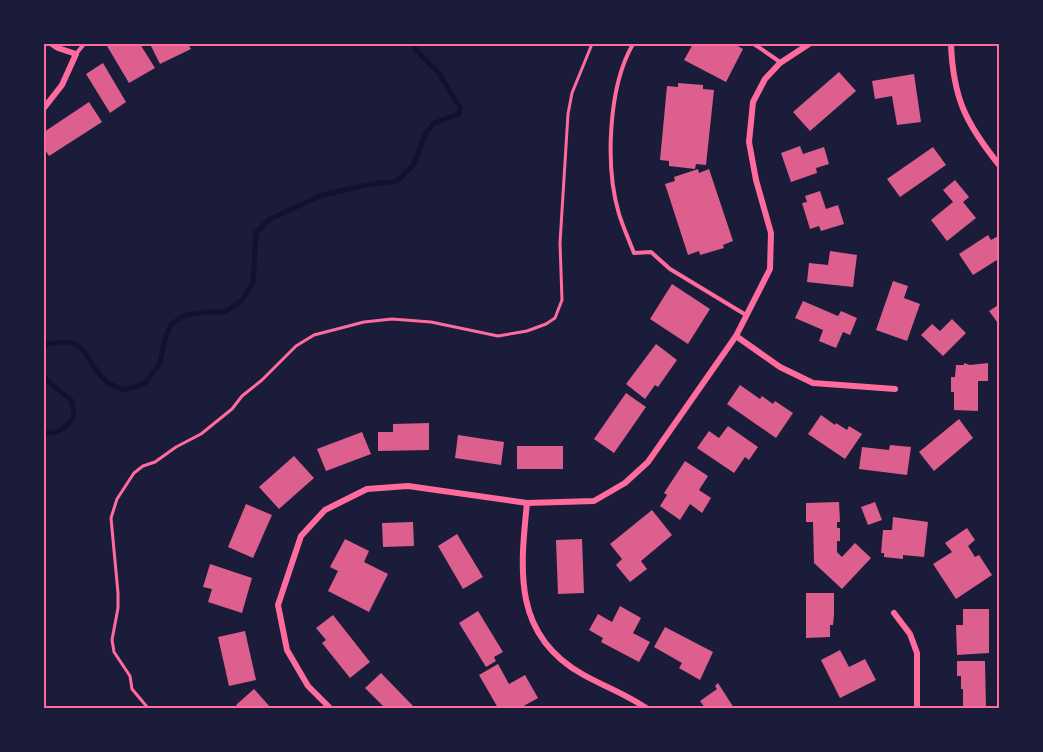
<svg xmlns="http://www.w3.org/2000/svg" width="1043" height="752" font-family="'Exo 2',sans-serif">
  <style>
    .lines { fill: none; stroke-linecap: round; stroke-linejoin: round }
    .stream { stroke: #12122b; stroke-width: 5 }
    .building { fill: #dd5f8e }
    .path { stroke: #ff6b9d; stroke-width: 3 }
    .service { stroke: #ff6b9d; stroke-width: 4 }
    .minor { stroke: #ff6b9d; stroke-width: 6 }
    .neatline { fill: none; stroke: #ff6b9d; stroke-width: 2 }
  </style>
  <rect width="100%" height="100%" fill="#1b1b3a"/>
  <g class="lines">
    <g class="stream">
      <path d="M 44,345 C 89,333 82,360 107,382 C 112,386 120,388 125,390 L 145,383 L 159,365 L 167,333 L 172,324 L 183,316 L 203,312 L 225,312 L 242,300 L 253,282 L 256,233 L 270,219 L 322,195 L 366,185 L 397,181 L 414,164 L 426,133 L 434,123 L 459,114 L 460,107 L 437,71 L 416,50 L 413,44"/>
      <path d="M 44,378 L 72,401 L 74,416 C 66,428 59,434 44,433"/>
    </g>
  </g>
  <g class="building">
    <polygon points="110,44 140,44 155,68 129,83 107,46"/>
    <polygon points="150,44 188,44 191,49 160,64"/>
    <polygon points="693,44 737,44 736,45 743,49 726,82 684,60"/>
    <polygon points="103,63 126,102 110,113 86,74"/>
    <polygon points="839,72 856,91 810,131 793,112"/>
    <polygon points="914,74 921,122 897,125 892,96 875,99 872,81"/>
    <polygon points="678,83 703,85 703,89 714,90 706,165 696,164 695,169 669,166 669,161 660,160 667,86 678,87"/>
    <polygon points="89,102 102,122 49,156 44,148 44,132"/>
    <polygon points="800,146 803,154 824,147 829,164 816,168 817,173 791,182 781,153"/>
    <polygon points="933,147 946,165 900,197 887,179"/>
    <polygon points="698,169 699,173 709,169 733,241 723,245 724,248 700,255 699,251 688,255 665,184 675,181 674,177"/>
    <polygon points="955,180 969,197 963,202 976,218 947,241 931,220 953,202 943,190"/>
    <polygon points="820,191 826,209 838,205 844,224 821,231 819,226 810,229 802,203 807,202 805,196"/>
    <polygon points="988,235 991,240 1000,235 1000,258 973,275 959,254"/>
    <polygon points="830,251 857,255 853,287 807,282 809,263 828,265"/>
    <polygon points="893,281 908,286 904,298 920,304 907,341 876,330"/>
    <polygon points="672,284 710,309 688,344 650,319"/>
    <polygon points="803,301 838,316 841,311 857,318 850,335 843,332 836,348 819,341 823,330 795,318"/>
    <polygon points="1000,304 1000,326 989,311"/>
    <polygon points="952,319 966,333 943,356 921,335 932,324 940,331"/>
    <polygon points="656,344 677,360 658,387 655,385 645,399 626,384"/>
    <polygon points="964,363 970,365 988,363 988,381 978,381 978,411 954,410 954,392 951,392 951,377 955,377 956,365 964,365"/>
    <polygon points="740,385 760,399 762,396 773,404 775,401 793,413 776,438 727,404"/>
    <polygon points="626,393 646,407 614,453 594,439"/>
    <polygon points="821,415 835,425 836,423 847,430 849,426 862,434 845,459 808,434"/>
    <polygon points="959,419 973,438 934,471 919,452"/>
    <polygon points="429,423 429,450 378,451 378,432 393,432 393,424"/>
    <polygon points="728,426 758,447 749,460 745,457 734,473 697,448 709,431 719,438"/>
    <polygon points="362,432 371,454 326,471 317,449"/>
    <polygon points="458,435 504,442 501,465 455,458"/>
    <polygon points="890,445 911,447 907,475 859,469 862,447 889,450"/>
    <rect x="517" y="446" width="46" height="23"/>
    <polygon points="294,456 314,478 279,509 259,487"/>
    <polygon points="685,461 708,476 699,490 711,498 702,513 690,504 680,520 660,506 667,495 664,493"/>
    <polygon points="839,502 840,522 837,522 837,528 840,528 840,541 837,541 837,552 842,557 855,543 871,558 842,589 814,563 813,522 806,522 806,503"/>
    <polygon points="875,502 882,520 868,525 861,507"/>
    <polygon points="246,504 272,515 253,558 228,547"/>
    <polygon points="652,510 672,535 641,561 647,569 630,582 616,565 622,559 610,544"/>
    <polygon points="893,517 928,522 924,557 903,555 903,559 884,557 884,553 881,553 883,530 892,530"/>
    <polygon points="413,522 414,546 383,547 382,523"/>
    <polygon points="967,528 975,540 968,546 975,557 979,555 992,575 956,599 933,564 952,552 945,543"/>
    <polygon points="457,534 483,577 463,589 438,546"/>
    <polygon points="345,539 369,551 364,562 388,574 369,612 328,591 338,571 330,567"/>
    <polygon points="582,539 584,593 558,594 556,540"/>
    <polygon points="210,564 252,578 242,613 208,602 212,589 203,587"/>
    <polygon points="806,593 834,593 834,614 833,625 830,625 830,637 806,638"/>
    <polygon points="620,606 641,618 633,633 650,642 639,662 601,642 603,638 589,630 598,614 612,622"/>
    <polygon points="963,609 989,609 989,653 957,655 956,625 963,625"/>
    <polygon points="478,611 503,652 494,657 496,661 486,667 459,623"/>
    <polygon points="333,615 370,662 350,678 322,643 326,640 316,628"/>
    <polygon points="665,627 713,652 700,680 679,668 682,663 654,647"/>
    <polygon points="245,631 256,680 229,686 218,637"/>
    <polygon points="840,650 849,667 865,659 876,680 840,698 821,660"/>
    <polygon points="957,661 985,661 986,708 963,708 963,689 961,689 961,676 957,676"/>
    <polygon points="498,664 509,684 525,675 538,698 520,708 498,708 479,675"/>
    <polygon points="381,673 415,708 385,708 365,688"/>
    <polygon points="718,683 734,708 705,708 700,701 717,689 715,686"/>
    <polygon points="254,689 271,708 239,708 236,705"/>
  </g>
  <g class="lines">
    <polyline class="path" points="148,708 132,689 130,676 114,652 112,640 118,608 118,593 111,518 117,499 134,473 143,466 155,462 176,447 201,434 232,409 242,396 262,380 296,346 314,335 364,322 392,319 431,322 498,336 527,331 546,324 555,318 562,300 560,243 568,114 572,93 592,44"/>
    <g class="service">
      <path d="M 633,44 C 608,87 605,167 619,214 C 623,227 629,240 634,253 L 651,252 L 670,269 L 746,315"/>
      <polyline points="754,44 780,62"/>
      <polyline points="76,54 84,44"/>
    </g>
    <g class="minor">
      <path d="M 951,44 C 953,98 966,124 1000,166"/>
      <polyline points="44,108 62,85 76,54 58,48 52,44"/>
      <polyline points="736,336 780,367 813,383 895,389"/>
      <path d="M 527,503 C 520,571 513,635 582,674 C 603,686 626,694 646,708"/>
      <polyline points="894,613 910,634 917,653 917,708"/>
      <polyline points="330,708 308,686 287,650 278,605 301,536 325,510 367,489 408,486 527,503 594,501 625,483 648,462 736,336 770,269 771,233 756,180 749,142 753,102 765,79 780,63 809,44"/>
    </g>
  </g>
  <rect width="1043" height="752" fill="none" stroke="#1b1b3a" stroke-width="90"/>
  <rect x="45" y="45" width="953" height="662" class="neatline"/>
</svg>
